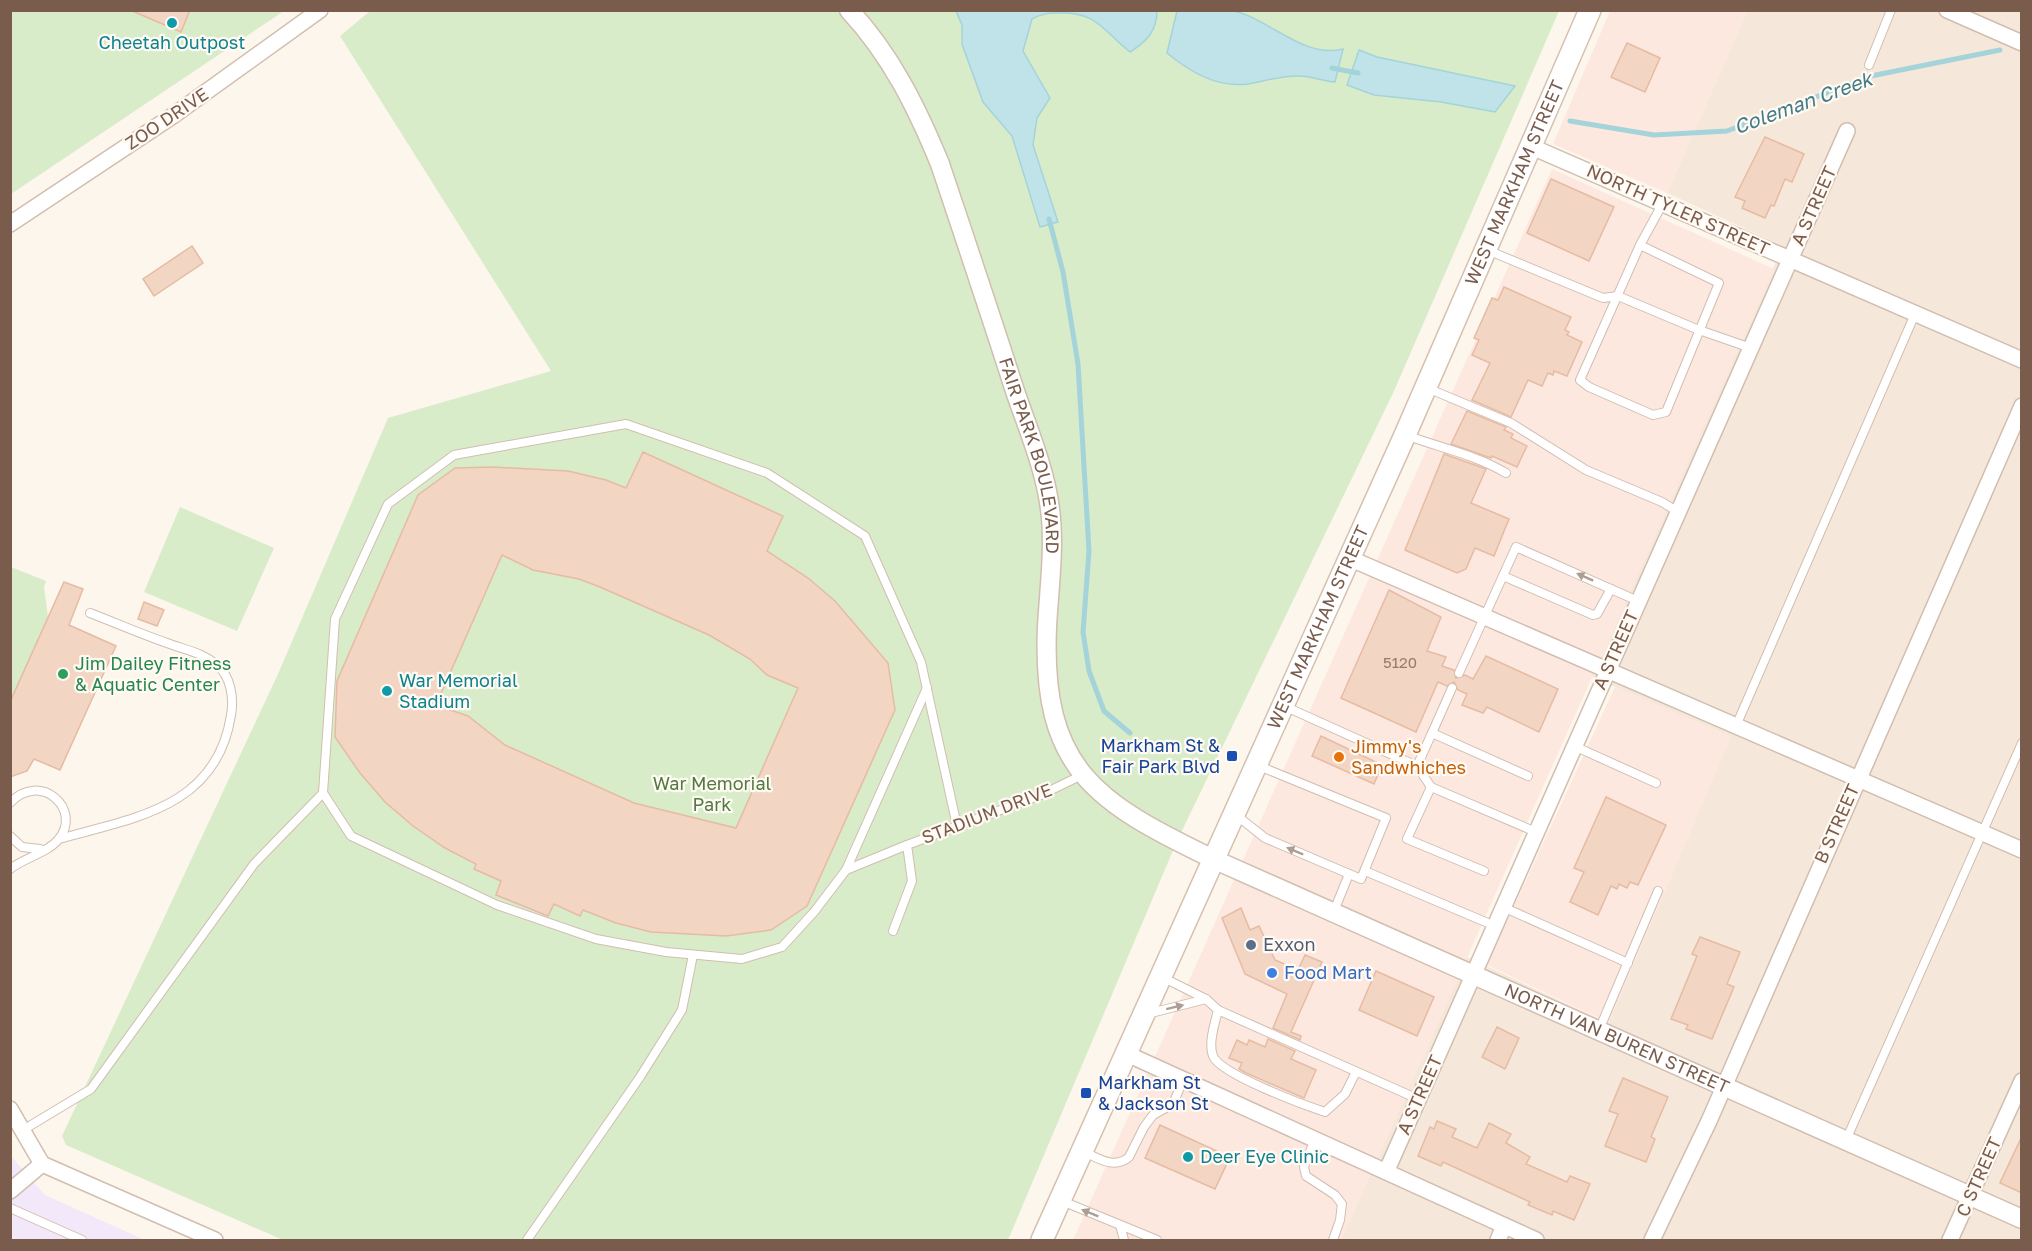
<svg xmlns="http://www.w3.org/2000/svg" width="2032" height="1251" font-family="'Golos Text',sans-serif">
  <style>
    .residential { fill: #f5e8da }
    .commercial { fill: #fde8e0 }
    .education { fill: #f3e8fa }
    .green { fill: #d8ecc9 }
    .water { fill: #bfe3e8; stroke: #a5d3da; stroke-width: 1.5 }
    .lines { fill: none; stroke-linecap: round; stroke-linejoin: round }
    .stream { stroke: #a5d3da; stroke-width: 5 }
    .building { fill: #f3d5c3; stroke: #e6bba3; stroke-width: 1.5; fill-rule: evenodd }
    .service-casing { stroke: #d1beb0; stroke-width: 10 }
    .minor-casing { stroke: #d1beb0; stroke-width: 18 }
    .tertiary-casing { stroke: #d1beb0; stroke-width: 21 }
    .secondary-casing { stroke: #d6c0b0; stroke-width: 24 }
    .service { stroke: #fff; stroke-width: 8 }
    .minor { stroke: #fff; stroke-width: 15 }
    .tertiary { stroke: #fff; stroke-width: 18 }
    .secondary { stroke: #fff; stroke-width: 21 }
    .oneway { fill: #af9d94 }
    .culture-dot { fill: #0f9aa8; stroke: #fffaf3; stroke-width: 2 }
    .leisure-dot { fill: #2e9e5b; stroke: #fffaf3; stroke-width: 2 }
    .transit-dot { fill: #1a4fb4; stroke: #fffaf3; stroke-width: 2 }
    .food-dot { fill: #e8710a; stroke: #fffaf3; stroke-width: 2 }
    .service-dot { fill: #5c6f8a; stroke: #fffaf3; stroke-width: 2 }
    .shop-dot { fill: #3f7fe0; stroke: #fffaf3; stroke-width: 2 }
    .labels { text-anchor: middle; stroke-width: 4.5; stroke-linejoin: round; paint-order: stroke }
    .number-label { font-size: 15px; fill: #987a6a }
    .culture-label { font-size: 18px; fill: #0d838f; stroke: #fffaf3; text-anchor: start }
    .street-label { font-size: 18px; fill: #7a5c4d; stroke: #fffaf3 }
    .leisure-label { font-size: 18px; fill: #27864d; stroke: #fffaf3; text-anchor: start }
    .transit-label { font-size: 18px; fill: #164399; stroke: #fffaf3; text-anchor: end }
    .food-label { font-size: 18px; fill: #c56008; stroke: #fffaf3; text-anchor: start }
    .park-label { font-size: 18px; fill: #537a41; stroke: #fffaf3 }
    .service-label { font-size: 18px; fill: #4e5e75; stroke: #fffaf3; text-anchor: start }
    .shop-label { font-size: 18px; fill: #366cbe; stroke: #fffaf3; text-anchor: start }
    .water-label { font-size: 20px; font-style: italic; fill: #437c86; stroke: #fffaf3 }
  </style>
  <rect width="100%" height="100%" fill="#fdf6ec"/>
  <polygon class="residential" points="1747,11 2021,11 2021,1240 1341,1240 1467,957 1608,1023 1730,737 1592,677 1783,246 1667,193"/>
  <g class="commercial">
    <polygon points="1610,11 1747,11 1667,193 1553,144"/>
    <polygon points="1552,169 1774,269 1341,1240 1073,1240"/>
    <polygon points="1615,687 1731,737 1609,1023 1487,965"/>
  </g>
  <polygon class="education" points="10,1155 45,1195 145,1240 11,1240"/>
  <g class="green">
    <polygon points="11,11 284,11 11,194"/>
    <polygon points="370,11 1559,11 1394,391 1177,841 1008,1240 283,1240 66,1145 62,1136 278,674 388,418 551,371 340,36"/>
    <polygon points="180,507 274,548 237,631 144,592"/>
    <polygon points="11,567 46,581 44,587 48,617 11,702"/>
  </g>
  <g class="water">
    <path d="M 956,11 L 1157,11 C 1157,31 1146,42 1130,52 C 1102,30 1098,12 1059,13 C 1048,13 1041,14 1032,19 L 1023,51 L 1050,98 L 1037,118 L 1033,145 L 1058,222 L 1040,227 L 1012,136 L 983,102 L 962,44 L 962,25 Z"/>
    <path d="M 1177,11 C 1194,10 1217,7 1234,11 C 1270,19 1303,59 1343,49 L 1335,82 C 1323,81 1311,76 1298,76 C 1280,76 1265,81 1248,84 C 1217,88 1190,72 1167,53 Z"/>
    <polygon points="1359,50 1377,57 1515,86 1495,112 1441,102 1374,95 1347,85"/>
  </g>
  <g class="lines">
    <g class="stream">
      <polyline points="1332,68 1358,73"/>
      <polyline points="1570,121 1654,135 1727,131 1871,76 2000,50"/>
      <polyline points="1049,219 1063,272 1078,364 1089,551 1083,632 1089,671 1104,711 1130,733"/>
    </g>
  </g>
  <g class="building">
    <polygon points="130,10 190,10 181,32"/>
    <polygon points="1627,43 1660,58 1645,92 1611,77"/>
    <polygon points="1765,137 1804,154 1792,182 1785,179 1774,206 1771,205 1765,218 1742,208 1745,201 1735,197"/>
    <polygon points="1551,179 1614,207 1589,261 1527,233"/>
    <polygon points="192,246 203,263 154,296 143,279"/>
    <polygon points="1504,287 1571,317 1565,330 1569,332 1567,335 1582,342 1567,376 1554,371 1553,375 1548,373 1542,386 1528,380 1511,417 1472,400 1490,363 1472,355 1479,340 1474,338 1492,298 1498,300"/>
    <polygon points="1467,411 1506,427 1504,430 1513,434 1511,438 1527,446 1517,467 1492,456 1491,458 1451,444"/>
    <path d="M 643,452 L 783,516 L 767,551 L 808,578 L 835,601 L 888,663 L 895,710 L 807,906 L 771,930 L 726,936 L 651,932 L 616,923 L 583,910 L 580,916 L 554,904 L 548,916 L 496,895 L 501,881 L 474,869 L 476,864 L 445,848 L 413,826 L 385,802 L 360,773 L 335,737 L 337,681 L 418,495 L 455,468 L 493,467 L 568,471 L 606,480 L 626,488 ZM 502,555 L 533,570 L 579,579 L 600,587 L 709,635 L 750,659 L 767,675 L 798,688 L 736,828 L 634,803 L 505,745 L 468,716 L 436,705 Z"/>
    <polygon points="1444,454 1486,469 1471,503 1509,519 1494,556 1475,548 1466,569 1457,573 1405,550"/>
    <polygon points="64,582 83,589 69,625 116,646 60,770 34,759 27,771 10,777 10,702"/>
    <polygon points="1389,590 1441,617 1427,651 1446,657 1442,666 1454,670 1456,678 1465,675 1473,679 1486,656 1558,689 1539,732 1487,707 1483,713 1462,705 1467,694 1458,690 1454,682 1447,686 1438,682 1416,732 1341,698"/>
    <polygon points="144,602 164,610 157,626 138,619"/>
    <polygon points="1321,736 1382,765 1374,784 1312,756"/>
    <polygon points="1606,797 1666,825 1638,885 1630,882 1627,888 1619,884 1617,889 1611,886 1598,915 1570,902 1584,872 1574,868"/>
    <polygon points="1241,908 1250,930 1259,926 1275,960 1298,970 1305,955 1322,962 1291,1032 1301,1036 1300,1040 1273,1028 1287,994 1245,974 1222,918"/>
    <polygon points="1700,937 1740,952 1727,984 1734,987 1712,1039 1686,1029 1688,1025 1671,1019 1697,956 1692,954"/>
    <polygon points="1376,971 1434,997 1417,1036 1359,1010"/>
    <polygon points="1497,1027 1519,1038 1505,1069 1482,1057"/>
    <polygon points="1268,1039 1295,1051 1291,1059 1316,1070 1304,1098 1246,1073 1239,1069 1242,1063 1229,1058 1237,1040 1247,1045 1249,1040 1265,1047"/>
    <polygon points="1623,1078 1668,1097 1651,1137 1655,1139 1646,1162 1605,1146 1618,1114 1609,1111"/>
    <polygon points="1437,1121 1456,1129 1452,1137 1477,1148 1489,1123 1511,1134 1506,1143 1530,1157 1526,1164 1567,1182 1570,1176 1590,1184 1574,1220 1553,1211 1552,1215 1528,1205 1530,1202 1443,1162 1441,1166 1418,1156 1430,1127 1434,1129"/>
    <polygon points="1160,1125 1230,1157 1215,1189 1145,1158"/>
    <polygon points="2022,1136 2022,1193 2000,1183"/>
  </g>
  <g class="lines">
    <g class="service-casing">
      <g id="service">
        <polyline points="1869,65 1891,10"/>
        <polyline points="1640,245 1719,283 1666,412 1653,415 1589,387 1580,380 1640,245 1663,203"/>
        <polyline points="1487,250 1603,298 1618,296 1699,330 1751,348"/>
        <polyline points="1427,388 1511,423 1586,470 1662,502 1678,512"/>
        <path d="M 1406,435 C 1440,448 1474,454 1506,473"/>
        <polyline points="1503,576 1593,615 1597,614 1611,589"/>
        <polyline points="1459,673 1516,547 1638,601"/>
        <polyline points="1284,706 1417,766 1432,733 1528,776"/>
        <polyline points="1736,726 1915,314"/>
        <polyline points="1432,733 1452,688"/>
        <polyline points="1574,746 1656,783"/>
        <polyline points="1417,766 1431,787 1536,832"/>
        <polyline points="1431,787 1407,839 1484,871"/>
        <path d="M 10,803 C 40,770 84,810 58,840 C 47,853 24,858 10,869"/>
        <polyline points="1236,815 1265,838 1361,879 1386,818 1259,766"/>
        <polyline points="10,836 22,847 40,849"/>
        <path d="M 59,839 C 133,818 217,808 231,715 C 234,699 231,676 217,665 C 202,652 185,650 167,643 C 141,634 116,623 90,613"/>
        <polyline points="907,845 846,870 814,912 782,947 742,959 666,952 596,939 497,905 351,836 323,793 335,619 388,504 454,455 626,424 767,473 865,536 921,662 957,826"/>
        <polyline points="846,870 927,688"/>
        <polyline points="1365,871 1495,926"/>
        <polyline points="1503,907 1628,963"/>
        <polyline points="1334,911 1349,874"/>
        <polyline points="893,931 912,881 907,845 1041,795 1082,775"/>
        <path d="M 1162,977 L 1206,999 L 1218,1010 C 1215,1023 1208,1043 1213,1056 C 1220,1074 1304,1105 1325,1112 L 1345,1094 L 1356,1072"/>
        <polyline points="1218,1010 1418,1099"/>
        <polyline points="1147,1014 1206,999"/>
        <polyline points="1599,1030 1658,891"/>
        <polyline points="23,1130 91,1089 254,864 323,793"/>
        <polyline points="1315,1139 1304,1167 1306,1176 1335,1195 1342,1204 1340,1220 1333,1240"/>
        <polyline points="1846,1140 2022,743"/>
        <path d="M 1082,1151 C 1098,1158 1114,1170 1129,1157 L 1144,1127 L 1153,1115 L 1173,1104 L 1183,1080"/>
        <polyline points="1062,1201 1157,1240"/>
        <polyline points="10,1208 82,1240"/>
        <polyline points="1120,1225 1124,1240"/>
        <polyline points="527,1240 640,1077 682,1010 693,955"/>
      </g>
    </g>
    <g class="minor-casing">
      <g id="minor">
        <polyline points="1947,10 2022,43"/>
        <polyline points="1532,147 2022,360"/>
        <polyline points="10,224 174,115 320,10"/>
        <polyline points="1349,558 2022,850"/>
        <polyline points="1127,1054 1536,1240"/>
        <polyline points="10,1109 42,1164"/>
        <polyline points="42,1164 215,1240"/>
        <polyline points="1387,1170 1847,131"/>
        <polyline points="10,1191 42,1164"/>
        <polyline points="1498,1240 1504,1226"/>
        <polyline points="1652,1240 1709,1121 2022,406"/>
        <polyline points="1950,1240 2022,1081"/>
      </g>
    </g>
    <g class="tertiary-casing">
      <g id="tertiary">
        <path id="s1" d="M 849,10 C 891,55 917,108 940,164 C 965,239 990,313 1014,388 C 1027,427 1045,468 1050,509 C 1055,547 1049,589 1047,627 C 1041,769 1095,802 1213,859 L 2022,1219"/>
      </g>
    </g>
    <g class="secondary-casing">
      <g id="secondary">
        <path id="s2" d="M 1042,1240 L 1405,435 L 1590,10"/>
      </g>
    </g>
    <use href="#service" class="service"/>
    <use href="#minor" class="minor"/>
    <use href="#tertiary" class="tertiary"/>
    <use href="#secondary" class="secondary"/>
  </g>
  <defs><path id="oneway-solid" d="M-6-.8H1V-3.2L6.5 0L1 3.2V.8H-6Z" transform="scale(1.5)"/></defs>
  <g class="oneway">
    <use href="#oneway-solid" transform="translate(1585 577) rotate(-156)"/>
    <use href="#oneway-solid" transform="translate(1295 851) rotate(-157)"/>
    <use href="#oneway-solid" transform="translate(1175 1007) rotate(-14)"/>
    <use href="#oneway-solid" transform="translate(1090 1213) rotate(-158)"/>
  </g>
  <g class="culture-dot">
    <circle cx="172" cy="23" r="6"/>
    <circle cx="387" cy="691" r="6"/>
    <circle cx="1188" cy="1157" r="6"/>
  </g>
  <circle class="leisure-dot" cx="63" cy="674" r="6"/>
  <g class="transit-dot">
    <rect x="1226" y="750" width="12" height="12" rx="3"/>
    <rect x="1080" y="1087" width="12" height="12" rx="3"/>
  </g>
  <circle class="food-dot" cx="1339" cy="757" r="6"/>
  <circle class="service-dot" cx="1251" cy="945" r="6"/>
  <circle class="shop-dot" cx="1272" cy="973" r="6"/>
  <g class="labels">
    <g class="number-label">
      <text x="1400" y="668">5120</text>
    </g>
    <g class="culture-label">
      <text x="172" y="49" text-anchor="middle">Cheetah Outpost</text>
      <text x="399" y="687">War Memorial<tspan x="399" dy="21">Stadium</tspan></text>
      <text x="1200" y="1163">Deer Eye Clinic</text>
    </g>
    <g class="street-label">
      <text transform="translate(167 119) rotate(-34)" y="6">ZOO DRIVE</text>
      <text dy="6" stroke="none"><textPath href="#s2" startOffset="1158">WEST MARKHAM STREET</textPath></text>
      <text transform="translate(1814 206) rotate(-66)" y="6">A STREET</text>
      <text transform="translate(1678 210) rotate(24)" y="6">NORTH TYLER STREET</text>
      <text dy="6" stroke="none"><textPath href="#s1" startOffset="486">FAIR PARK BOULEVARD</textPath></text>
      <text dy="6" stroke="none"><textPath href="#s2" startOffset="672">WEST MARKHAM STREET</textPath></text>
      <text transform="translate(1616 650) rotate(-66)" y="6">A STREET</text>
      <text transform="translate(987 814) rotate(-21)" y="6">STADIUM DRIVE</text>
      <text transform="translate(1837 824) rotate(-66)" y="6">B STREET</text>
      <text dy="6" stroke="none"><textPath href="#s1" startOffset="1414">NORTH VAN BUREN STREET</textPath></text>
      <text transform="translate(1420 1095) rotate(-66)" y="6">A STREET</text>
      <text transform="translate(1979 1177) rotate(-66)" y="6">C STREET</text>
    </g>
    <g class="leisure-label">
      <text x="75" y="670">Jim Dailey Fitness<tspan x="75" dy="21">&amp; Aquatic Center</tspan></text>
    </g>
    <g class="transit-label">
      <text x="1220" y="752">Markham St &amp;<tspan x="1220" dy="21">Fair Park Blvd</tspan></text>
      <text x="1098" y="1089" text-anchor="start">Markham St<tspan x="1098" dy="21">&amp; Jackson St</tspan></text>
    </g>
    <g class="food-label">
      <text x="1351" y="753">Jimmy's<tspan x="1351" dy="21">Sandwhiches</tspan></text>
    </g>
    <g class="park-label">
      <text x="712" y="790">War Memorial<tspan x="712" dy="21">Park</tspan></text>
    </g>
    <g class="service-label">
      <text x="1263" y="951">Exxon</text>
    </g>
    <g class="shop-label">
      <text x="1284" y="979">Food Mart</text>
    </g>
    <g class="water-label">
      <text transform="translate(1803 103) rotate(-20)" y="7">Coleman Creek</text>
    </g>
  </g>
  <rect width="2032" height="1251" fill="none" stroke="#7a5c4d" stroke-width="24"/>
</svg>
